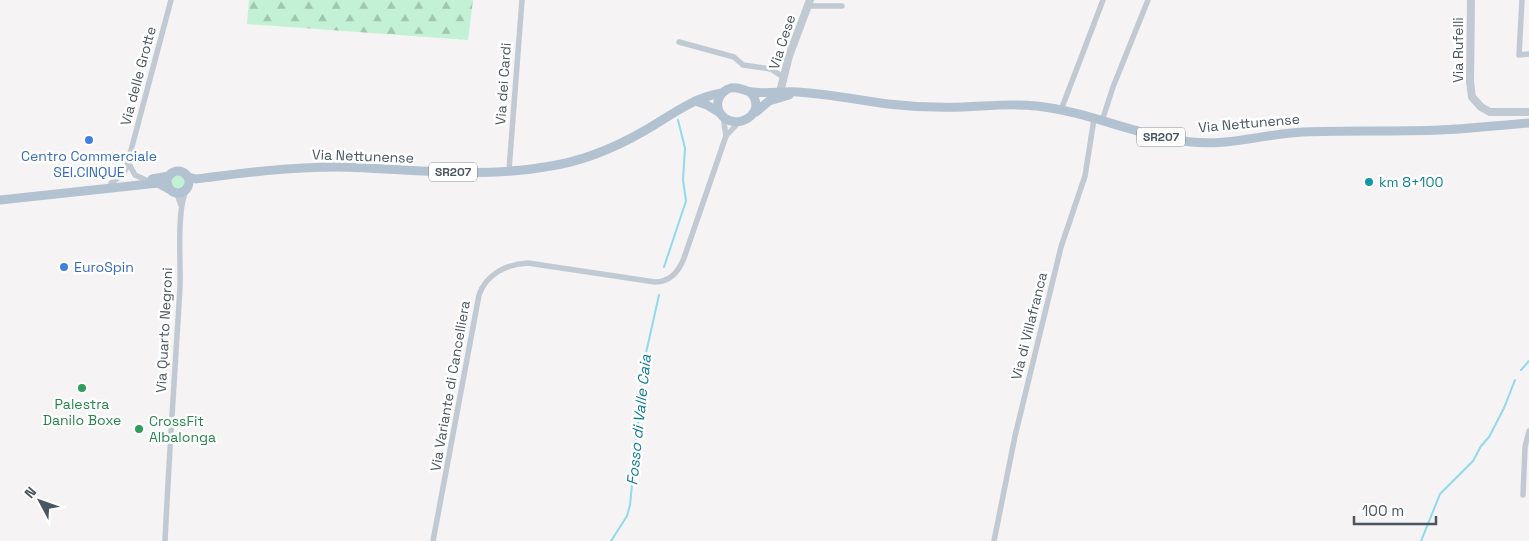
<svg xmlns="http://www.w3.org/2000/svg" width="1529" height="541" font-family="'Space Grotesk',sans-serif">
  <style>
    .grass { fill: #c3f1d5 }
    .forest { fill: url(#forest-firs) }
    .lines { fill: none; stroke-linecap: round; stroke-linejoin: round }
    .stream { stroke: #90daee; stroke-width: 2 }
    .minor { stroke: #c1cad2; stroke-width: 5.5 }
    .tertiary { stroke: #c1cad2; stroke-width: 8 }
    .primary { stroke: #b3c2d1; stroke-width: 9 }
    .shop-dot { fill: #3f7fe0; stroke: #fff; stroke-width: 2 }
    .culture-dot { fill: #0f9aa8; stroke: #fff; stroke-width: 2 }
    .leisure-dot { fill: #2e9e5b; stroke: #fff; stroke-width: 2 }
    .labels { text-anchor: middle; stroke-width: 5; stroke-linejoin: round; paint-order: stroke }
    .shield { fill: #fff; stroke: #808990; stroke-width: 1 }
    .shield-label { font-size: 12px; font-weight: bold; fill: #4a5661 }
    .street-label { font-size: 14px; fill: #4a5661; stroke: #fff }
    .shop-label { font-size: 14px; fill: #366cbe; stroke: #fff }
    .culture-label { font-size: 14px; fill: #0d838f; stroke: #fff; text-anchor: start }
    .leisure-label { font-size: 14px; fill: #27864d; stroke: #fff }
    .water-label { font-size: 15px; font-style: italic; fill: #0c7c9b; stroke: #fff }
  </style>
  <defs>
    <pattern id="forest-firs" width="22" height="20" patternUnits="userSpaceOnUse" patternTransform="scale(1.25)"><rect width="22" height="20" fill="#c3f1d5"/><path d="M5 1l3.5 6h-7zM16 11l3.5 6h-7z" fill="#a0c6b0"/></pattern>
  </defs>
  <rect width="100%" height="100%" fill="#f5f3f3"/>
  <circle class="grass" cx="178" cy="182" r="10"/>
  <polygon class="forest" points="249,0 473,0 468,40 247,24"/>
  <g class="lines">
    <g class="stream">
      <polyline points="664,267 686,201 683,180 685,148 678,120"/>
      <polyline points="1521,370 1529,361"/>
      <polyline points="611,541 627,516 630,505 644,362 659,295"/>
      <polyline points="1421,541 1440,494 1473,461 1481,446 1489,437 1504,408 1515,380"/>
    </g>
    <g class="minor">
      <polyline points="1522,0 1519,55 1529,54"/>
      <polyline points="807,6 842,6"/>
      <polyline points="679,42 734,57 743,65 771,69 783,77"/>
      <polyline points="1061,110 1103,0"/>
      <polyline points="723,116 726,136"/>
      <polyline points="1102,121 1113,87 1148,0"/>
      <polyline points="129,164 135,175 146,180"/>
      <polyline points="509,170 522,0"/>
      <polyline points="111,183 121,176 126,169 171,0"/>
      <polyline points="177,194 181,205"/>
      <polyline points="1523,495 1525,447 1529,431"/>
      <path d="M 165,541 C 169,456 175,371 180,287 C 181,262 176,208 187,189"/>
      <path d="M 433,541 L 479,295 C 486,274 507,264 528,263 L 655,282 C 670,282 679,271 684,258 L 726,136 L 739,122"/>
      <polyline points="994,541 1015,436 1061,247 1085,176 1094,119"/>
    </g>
    <g class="tertiary">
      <polyline points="1471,0 1470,82 1472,97 1481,107 1490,112 1529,112"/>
      <polyline points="780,92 789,56 810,0"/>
    </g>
    <g class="primary">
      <path d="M 750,92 C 770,113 734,134 720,113 C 714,103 720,91 731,88 C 740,86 745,92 753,92 C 767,94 783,91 798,92 C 828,94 858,100 888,104 C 913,107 938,108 964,107 C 988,106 1013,103 1037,106 C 1089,112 1138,136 1191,142 C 1228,146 1265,134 1303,132 C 1348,130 1394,132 1439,130 C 1469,129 1499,125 1529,123"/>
      <polyline points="695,101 707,105 720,113"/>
      <polyline points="756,112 769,101 789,95"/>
      <circle cx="178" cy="182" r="11"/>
      <path d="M 188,177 L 196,179 C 243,173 289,167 336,167 C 405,168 476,179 545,167 C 581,162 613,149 644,131 C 669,117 693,97 722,93"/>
      <polyline points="152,179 169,176"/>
      <polyline points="0,200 158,183 169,189"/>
    </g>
  </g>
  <g class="shop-dot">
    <circle cx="89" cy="140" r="5"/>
    <circle cx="64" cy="267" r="5"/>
  </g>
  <circle class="culture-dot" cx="1369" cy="182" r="5"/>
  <g class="leisure-dot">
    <circle cx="82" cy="388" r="5"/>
    <circle cx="139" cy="429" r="5"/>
  </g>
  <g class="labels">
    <g class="shield">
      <rect x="1137" y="127.5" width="48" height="19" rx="4"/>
      <rect x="429" y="162.5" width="48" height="19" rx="4"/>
    </g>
    <g class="shield-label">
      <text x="1161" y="141">SR207</text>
      <text x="453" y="176">SR207</text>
    </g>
    <g class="street-label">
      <text transform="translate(782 42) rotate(-72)" y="5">Via Cese</text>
      <text transform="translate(1458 50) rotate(-90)" y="5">Via Rufelli</text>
      <text transform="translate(138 76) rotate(-75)" y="5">Via delle Grotte</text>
      <text transform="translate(503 84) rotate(-86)" y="5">Via dei Cardi</text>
      <text transform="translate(1249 123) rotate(-5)" y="5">Via Nettunense</text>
      <text transform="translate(363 156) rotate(2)" y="5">Via Nettunense</text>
      <text transform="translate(1029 326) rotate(-76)" y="5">Via di Villafranca</text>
      <text transform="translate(164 330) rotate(-87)" y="5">Via Quarto Negroni</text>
      <text transform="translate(450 386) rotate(-80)" y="5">Via Variante di Cancelliera</text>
    </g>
    <g class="shop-label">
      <text x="89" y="161">Centro Commerciale<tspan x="89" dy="16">SEI.CINQUE</tspan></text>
      <text x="74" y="272" text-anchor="start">EuroSpin</text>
    </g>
    <g class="culture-label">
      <text x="1379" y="187">km 8+100</text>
    </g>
    <g class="leisure-label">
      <text x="82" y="409">Palestra<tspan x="82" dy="16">Danilo Boxe</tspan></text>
      <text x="149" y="426" text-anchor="start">CrossFit<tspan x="149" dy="16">Albalonga</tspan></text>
    </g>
    <g class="water-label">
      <text transform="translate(639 420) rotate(-84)" y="5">Fosso di Valle Caia</text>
    </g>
  </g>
  <g transform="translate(40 501) rotate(311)" stroke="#ffffff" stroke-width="4" paint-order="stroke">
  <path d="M0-4L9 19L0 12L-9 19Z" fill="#4a5661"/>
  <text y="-8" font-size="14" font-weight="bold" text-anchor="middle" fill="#4a5661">N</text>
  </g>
  <path d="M1354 516v8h82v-8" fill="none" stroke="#4a5661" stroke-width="2.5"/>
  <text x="1362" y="516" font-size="15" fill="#4a5661" stroke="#ffffff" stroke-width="4" paint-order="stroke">100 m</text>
</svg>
